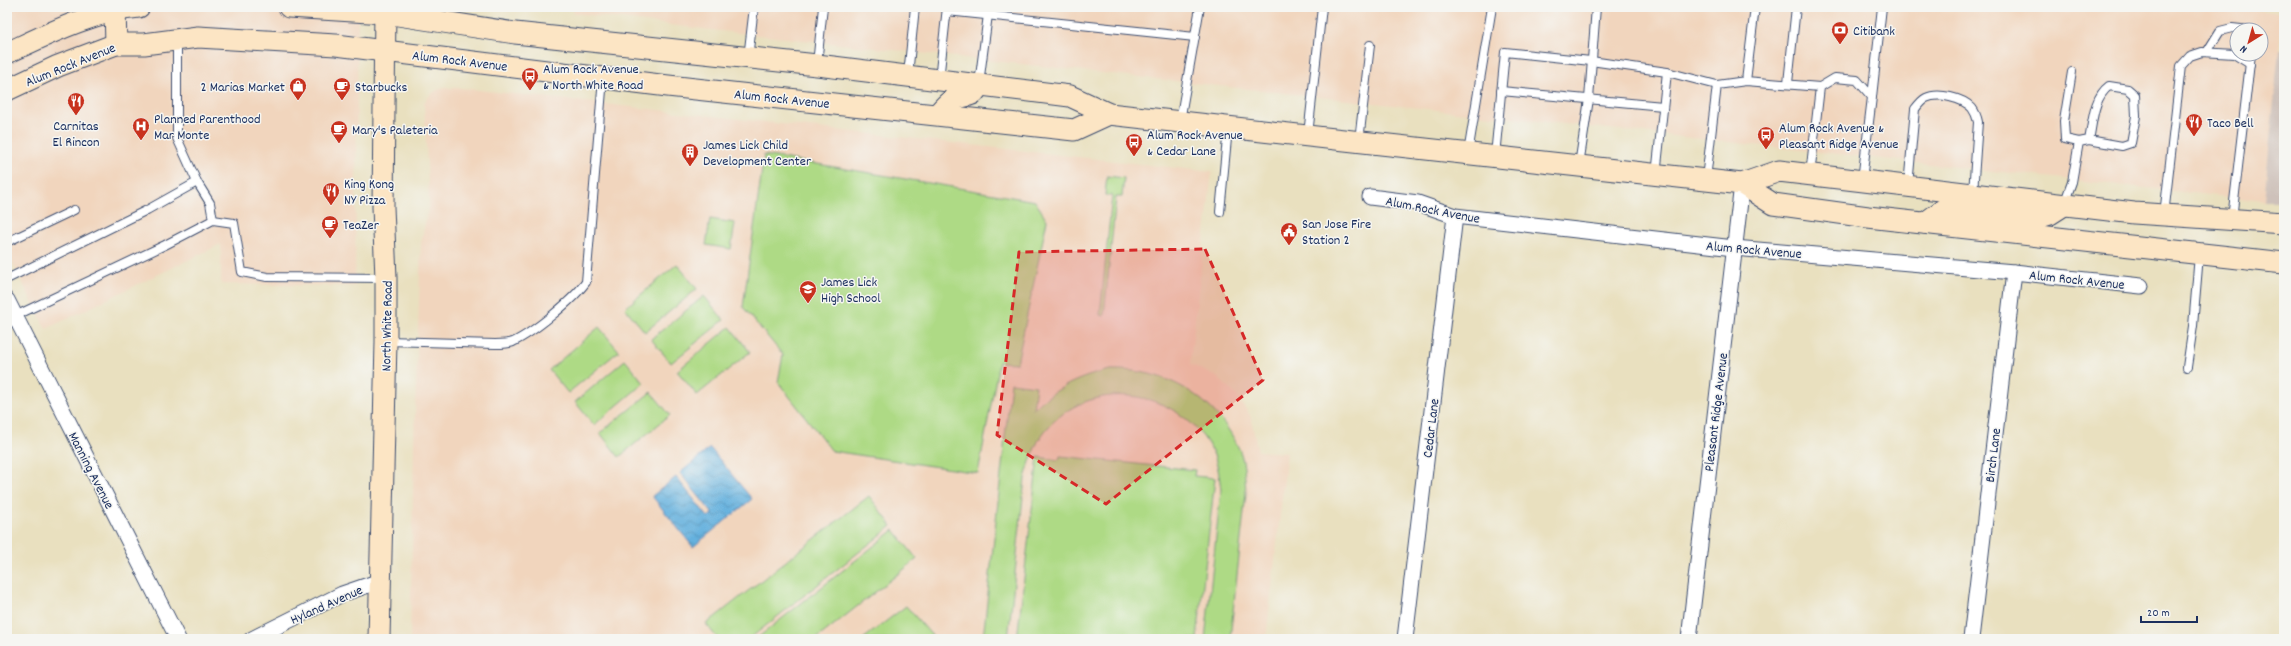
<svg xmlns="http://www.w3.org/2000/svg" width="2291" height="646" font-family="Dekko,sans-serif">
  <style>
    .built { fill: #f1d5bd; fill-rule: evenodd }
    .industrial { fill: #cec1ba }
    .park { fill: #aeda85; stroke: #648472 }
    .water { fill: url(#water-waves); stroke: #40709e }
    .lines { fill: none; stroke-linecap: round; stroke-linejoin: round }
    .service-casing { stroke: #3a4a6d; stroke-width: 10 }
    .minor-casing { stroke: #3a4a6d; stroke-width: 17 }
    .secondary-casing { stroke: #3a4a6d; stroke-width: 23 }
    .service { stroke: #fff; stroke-width: 8 }
    .minor { stroke: #fff; stroke-width: 15 }
    .secondary { stroke: #fce5c4; stroke-width: 21 }
    .marked { fill: #d62828; fill-opacity: 0.2; stroke: #d62828; stroke-width: 3; stroke-dasharray: 8 5; stroke-linejoin: round }
    .labels { text-anchor: middle; stroke-width: 3; stroke-linejoin: round; paint-order: stroke }
    .poi-label { font-size: 14px; fill: #1b2f5e; stroke: #f6f6f2; text-anchor: start }
    .street-label { font-size: 14px; fill: #1b2f5e; stroke: #f6f6f2 }
  </style>
  <defs>
    <pattern id="water-waves" width="16" height="10" patternUnits="userSpaceOnUse"><rect width="16" height="10" fill="#65b1de"/><path d="M0 5q4-4 8 0t8 0" fill="none" stroke="#5290b7"/></pattern>
  </defs>
  <rect width="100%" height="100%" fill="#f6f6f2"/>
  <filter id="ink" filterUnits="userSpaceOnUse"><feTurbulence type="fractalNoise" baseFrequency=".025" numOctaves="2"/><feDisplacementMap in="SourceGraphic" scale="8" xChannelSelector="R" yChannelSelector="G"/><feConvolveMatrix kernelMatrix="1 2 1 2 8 2 1 2 1" color-interpolation-filters="sRGB"/></filter>
  <filter id="wash" filterUnits="userSpaceOnUse"><feTurbulence type="fractalNoise" baseFrequency=".012" numOctaves="4" result="noise"/><feDisplacementMap in="SourceGraphic" scale="16" xChannelSelector="R" yChannelSelector="G"/><feGaussianBlur stdDeviation="0.9" result="paint"/><feColorMatrix in="noise" values="0 0 0 0 0 0 0 0 0 0 0 0 0 0 0 0 0 1.4 0 .05"/><feComposite in="paint" operator="in"/></filter>
  <g filter="url(#wash)">
    <rect width="100%" height="100%" fill="#e9e0bf"/>
    <g class="built">
      <polygon points="7,7 358,7 355,286 221,284 221,244 46,329 7,252"/>
      <path d="M 574,7 L 2226,7 L 2283,13 L 2264,201 L 703,29 L 573,13 ZM 2237,30 L 2261,30 L 2261,54 L 2237,54 Z"/>
      <polygon points="441,88 461,88 1212,172 1190,364 1217,377 1236,395 1250,415 1258,451 1287,453 1266,639 410,639 414,443 421,244 429,203 424,103 431,94"/>
    </g>
    <polygon class="industrial" points="2279,50 2284,50 2284,201 2264,201"/>
    <g class="park">
      <polygon points="764,155 1035,201 1047,220 1017,363 999,362 978,473 832,451 778,382 783,355 743,307"/>
      <polygon points="1107,176 1124,178 1122,197 1116,197 1104,316 1100,315 1112,196 1105,195"/>
      <polygon points="710,219 735,223 731,249 706,245"/>
      <polygon points="677,264 697,289 645,332 625,308"/>
      <polygon points="704,296 724,320 671,363 651,339"/>
      <polygon points="599,327 619,351 568,393 549,370"/>
      <polygon points="730,327 750,352 697,395 677,371"/>
      <polygon points="625,360 644,383 594,425 575,402"/>
      <path d="M 1110,370 C 1166,368 1217,398 1240,451 C 1245,464 1245,480 1246,493 L 1230,639 L 1205,639 L 1221,490 C 1219,475 1218,460 1210,447 C 1176,388 1089,376 1045,431 C 1034,444 1030,462 1025,478 L 1008,639 L 983,639 L 1011,383 L 1036,386 L 1033,409 C 1056,388 1079,377 1110,370 Z"/>
      <polygon points="651,392 670,415 619,457 600,433"/>
      <polygon points="1060,456 1195,470 1194,476 1215,478 1197,639 1017,639 1038,457 1059,460"/>
      <polygon points="869,496 892,526 749,639 718,639 706,624"/>
      <polygon points="894,530 917,559 816,639 756,639"/>
      <polygon points="906,606 935,639 863,639"/>
    </g>
    <polygon class="water" points="710,448 752,499 693,547 652,496 676,477 708,517 713,514 680,473"/>
  </g>
  <g filter="url(#ink)">
    <g class="lines">
      <g class="service-casing">
        <g id="service">
          <polyline points="947,11 1195,37"/>
          <polyline points="177,41 177,138 197,182 210,203 213,220"/>
          <polyline points="2207,52 2220,31 2232,28 2250,30"/>
          <polyline points="748,58 754,7"/>
          <polyline points="817,64 823,7"/>
          <polyline points="2072,72 2064,121 2065,139 2079,142"/>
          <polyline points="908,75 915,7"/>
          <polyline points="939,80 947,7"/>
          <polyline points="1746,81 1755,7"/>
          <polyline points="1788,83 1796,7"/>
          <polyline points="979,84 989,7"/>
          <polyline points="1501,91 1663,106"/>
          <polyline points="1872,97 1882,7"/>
          <polyline points="1180,121 1200,7"/>
          <polyline points="1308,135 1322,7"/>
          <polyline points="1359,141 1370,45"/>
          <polyline points="1468,153 1492,7"/>
          <polyline points="1495,156 1505,52 1591,61 1667,72 1717,85 1746,81 1820,87"/>
          <polyline points="1579,165 1589,99 1596,7"/>
          <polyline points="1656,175 1667,72"/>
          <polyline points="1810,175 1820,87 1835,78 1857,80 1872,97 1862,180"/>
          <polyline points="1706,179 1717,85"/>
          <path d="M 1908,186 L 1915,109 C 1918,105 1922,100 1926,98 C 1938,92 1963,98 1972,108 C 1975,112 1977,117 1978,122 L 1973,193"/>
          <path d="M 2064,204 L 2072,182 L 2079,142 L 2089,140 L 2122,146 L 2131,143 L 2136,116 L 2135,95 L 2128,89 L 2109,86 C 2093,98 2093,122 2089,140"/>
          <polyline points="1220,212 1228,128"/>
          <polyline points="2164,215 2181,66 2190,56 2202,52 2234,54 2250,64"/>
          <polyline points="2232,219 2251,54"/>
          <polyline points="7,242 74,210"/>
          <polyline points="7,279 147,210 197,182"/>
          <polyline points="15,316 165,245 213,220 234,223 242,272 267,277 386,278"/>
          <path d="M 387,341 L 495,344 C 501,344 508,344 513,342 C 534,332 573,300 586,282 L 603,78"/>
          <polyline points="2187,367 2193,326 2199,255"/>
        </g>
      </g>
      <g class="minor-casing">
        <g id="minor">
          <polyline points="1370,197 1418,203 1455,216 1734,248 2014,272 2141,286"/>
          <polyline points="7,300 178,639"/>
          <polyline points="252,639 342,594 380,581"/>
          <polyline points="1405,639 1455,216"/>
          <polyline points="1689,639 1742,184"/>
          <polyline points="1971,639 2014,272"/>
        </g>
      </g>
      <g class="secondary-casing">
        <g id="secondary">
          <polyline points="289,7 385,13 515,33 817,65 1070,96 1109,114 1706,180 1742,184 1779,171 2134,213 2284,223"/>
          <polyline points="115,9 116,44"/>
          <path d="M 7,53 C 48,34 93,11 139,7"/>
          <polyline points="7,90 58,66 116,44 144,44 198,37 336,45 668,86 1074,130 1109,114"/>
          <path d="M 937,114 C 942,110 948,101 954,99 C 966,94 974,99 979,84"/>
          <polyline points="1742,184 1773,204 1868,217 2284,263"/>
          <polyline points="1925,223 1944,209 2037,218 2050,214 2064,205"/>
          <polyline points="379,639 386,342 386,278 383,207 385,7"/>
        </g>
      </g>
      <use href="#service" class="service"/>
      <use href="#minor" class="minor"/>
      <use href="#secondary" class="secondary"/>
    </g>
  </g>
  <path class="marked" d="M 1205,249 L 1263,380 L 1106,504 L 997,435 L 1019,252 Z"/>
  <defs>
    <g id="bank-pin" transform="scale(0.9)"><path d="M0 17L-7.5 6A9.5 9.5 0 1 1 7.5 6Z" fill="#c8321e" stroke="#f6f6f2"/><path d="M-6-4H6V4H-6ZM0-2.3a2.3 2.3 0 1 0 0 4.6a2.3 2.3 0 1 0 0-4.6Z" fill="#fff"/></g>
    <g id="bus-pin" transform="scale(0.9)"><path d="M0 17L-7.5 6A9.5 9.5 0 1 1 7.5 6Z" fill="#c8321e" stroke="#f6f6f2"/><path d="M-5-6H5V4H4V6H2V4H-2V6H-4V4H-5ZM-3.5-4V0h7V-4ZM-3.5 1.2v1.5H-2V1.2ZM2 1.2v1.5H3.5V1.2Z" fill="#fff"/></g>
    <g id="shop-pin" transform="scale(0.9)"><path d="M0 17L-7.5 6A9.5 9.5 0 1 1 7.5 6Z" fill="#c8321e" stroke="#f6f6f2"/><path d="M-5-2.5h2.3a2.7 3.5 0 0 1 5.4 0H5L5.5 6h-11ZM-1.5-2.5h3a1.5 2.3 0 0 0-3 0Z" fill="#fff"/></g>
    <g id="cafe-pin" transform="scale(0.9)"><path d="M0 17L-7.5 6A9.5 9.5 0 1 1 7.5 6Z" fill="#c8321e" stroke="#f6f6f2"/><path d="M-5.5-4.5H6V0H3Q3 3.5 0 3.5H-2.5Q-5.5 3.5-5.5 0ZM3-3.2v2h1.7v-2ZM-6 4.5H4V6H-6Z" fill="#fff"/></g>
    <g id="restaurant-pin" transform="scale(0.9)"><path d="M0 17L-7.5 6A9.5 9.5 0 1 1 7.5 6Z" fill="#c8321e" stroke="#f6f6f2"/><path d="M-5-6h1v4h1v-4h1v4h1v-4h1v5L-1.5 .5V6h-2V.5L-5-1ZM5-6V6H3V1.5H1.5Q1.5-4 5-6Z" fill="#fff"/></g>
    <g id="hospital-pin" transform="scale(0.9)"><path d="M0 17L-7.5 6A9.5 9.5 0 1 1 7.5 6Z" fill="#c8321e" stroke="#f6f6f2"/><path d="M-5-5h3v3.5h4V-5h3V5h-3V1.5h-4V5h-3Z" fill="#fff"/></g>
    <g id="building-pin" transform="scale(0.9)"><path d="M0 17L-7.5 6A9.5 9.5 0 1 1 7.5 6Z" fill="#c8321e" stroke="#f6f6f2"/><path d="M-4-6H4V6H1V3H-1V6H-4ZM-2.5-4.3h1.7v1.8h-1.7ZM.8-4.3h1.7v1.8H.8ZM-2.5-1h1.7V.8h-1.7ZM.8-1h1.7V.8H.8Z" fill="#fff"/></g>
    <g id="civic-pin" transform="scale(0.9)"><path d="M0 17L-7.5 6A9.5 9.5 0 1 1 7.5 6Z" fill="#c8321e" stroke="#f6f6f2"/><path d="M-.6-6.5H3V-4.5H.6V-3L4-1V1h2V6H-6V1h2V-1L-.6-3ZM-1.2 2.5V6h2.4V2.5Z" fill="#fff"/></g>
    <g id="school-pin" transform="scale(0.9)"><path d="M0 17L-7.5 6A9.5 9.5 0 1 1 7.5 6Z" fill="#c8321e" stroke="#f6f6f2"/><path d="M0-5L7-2L0 1L-7-2ZM-4 1L0 2.5L4 1V4Q0 6-4 4Z" fill="#fff"/></g>
  </defs>
  <g fill-rule="evenodd">
    <use href="#bank-pin" x="1840" y="30"/>
    <use href="#bus-pin" x="530" y="76"/>
    <use href="#shop-pin" x="298" y="86"/>
    <use href="#cafe-pin" x="342" y="86"/>
    <use href="#restaurant-pin" x="76" y="101"/>
    <use href="#restaurant-pin" x="2194" y="122"/>
    <use href="#hospital-pin" x="141" y="126"/>
    <use href="#cafe-pin" x="339" y="129"/>
    <use href="#bus-pin" x="1766" y="135"/>
    <use href="#bus-pin" x="1134" y="142"/>
    <use href="#building-pin" x="690" y="152"/>
    <use href="#restaurant-pin" x="331" y="191"/>
    <use href="#cafe-pin" x="330" y="224"/>
    <use href="#civic-pin" x="1289" y="231"/>
    <use href="#school-pin" x="808" y="289"/>
  </g>
  <g class="labels">
    <g class="poi-label">
      <text x="1853" y="35">Citibank</text>
      <text x="543" y="73">Alum Rock Avenue<tspan x="543" dy="16">&amp; North White Road</tspan></text>
      <text x="285" y="91" text-anchor="end">2 Marias Market</text>
      <text x="355" y="91">Starbucks</text>
      <text x="154" y="123">Planned Parenthood<tspan x="154" dy="16">Mar Monte</tspan></text>
      <text x="2207" y="127">Taco Bell</text>
      <text x="76" y="130" text-anchor="middle">Carnitas<tspan x="76" dy="16">El Rincon</tspan></text>
      <text x="1779" y="132">Alum Rock Avenue &amp;<tspan x="1779" dy="16">Pleasant Ridge Avenue</tspan></text>
      <text x="352" y="134">Mary's Paleteria</text>
      <text x="1147" y="139">Alum Rock Avenue<tspan x="1147" dy="16">&amp; Cedar Lane</tspan></text>
      <text x="703" y="149">James Lick Child<tspan x="703" dy="16">Development Center</tspan></text>
      <text x="344" y="188">King Kong<tspan x="344" dy="16">NY Pizza</tspan></text>
      <text x="1302" y="228">San Jose Fire<tspan x="1302" dy="16">Station 2</tspan></text>
      <text x="343" y="229">TeaZer</text>
      <text x="821" y="286">James Lick<tspan x="821" dy="16">High School</tspan></text>
    </g>
    <g class="street-label">
      <text transform="translate(460 60) rotate(7)" y="5">Alum Rock Avenue</text>
      <text transform="translate(70 64) rotate(-22)" y="5">Alum Rock Avenue</text>
      <text transform="translate(782 98) rotate(6)" y="5">Alum Rock Avenue</text>
      <text transform="translate(1433 209) rotate(11)" y="5">Alum Rock Avenue</text>
      <text transform="translate(1754 249) rotate(5)" y="5">Alum Rock Avenue</text>
      <text transform="translate(2077 279) rotate(6)" y="5">Alum Rock Avenue</text>
      <text transform="translate(386 326) rotate(-89)" y="5">North White Road</text>
      <text transform="translate(1715 412) rotate(-83)" y="5">Pleasant Ridge Avenue</text>
      <text transform="translate(1430 428) rotate(-83)" y="5">Cedar Lane</text>
      <text transform="translate(1992 455) rotate(-83)" y="5">Birch Lane</text>
      <text transform="translate(92 470) rotate(63)" y="5">Manning Avenue</text>
      <text transform="translate(326 604) rotate(-24)" y="5">Hyland Avenue</text>
    </g>
  </g>
  <rect width="2291" height="646" fill="none" stroke="#f6f6f2" stroke-width="24"/>
  <g transform="translate(2249 42) rotate(217)"><circle r="19" fill="#f6f6f2" stroke="#9ea6b7"/>
  <path d="M0-3L7 15L0 10L-7 15Z" fill="#c8321e"/>
  <text y="-6" font-size="11" font-weight="bold" text-anchor="middle" fill="#1b2f5e">N</text>
  </g>
  <path d="M2141 616v6h56v-6" fill="none" stroke="#1b2f5e" stroke-width="2"/>
  <text x="2147" y="616" font-size="12" fill="#1b2f5e" stroke="#f6f6f2" stroke-width="3" paint-order="stroke">20 m</text>
</svg>
